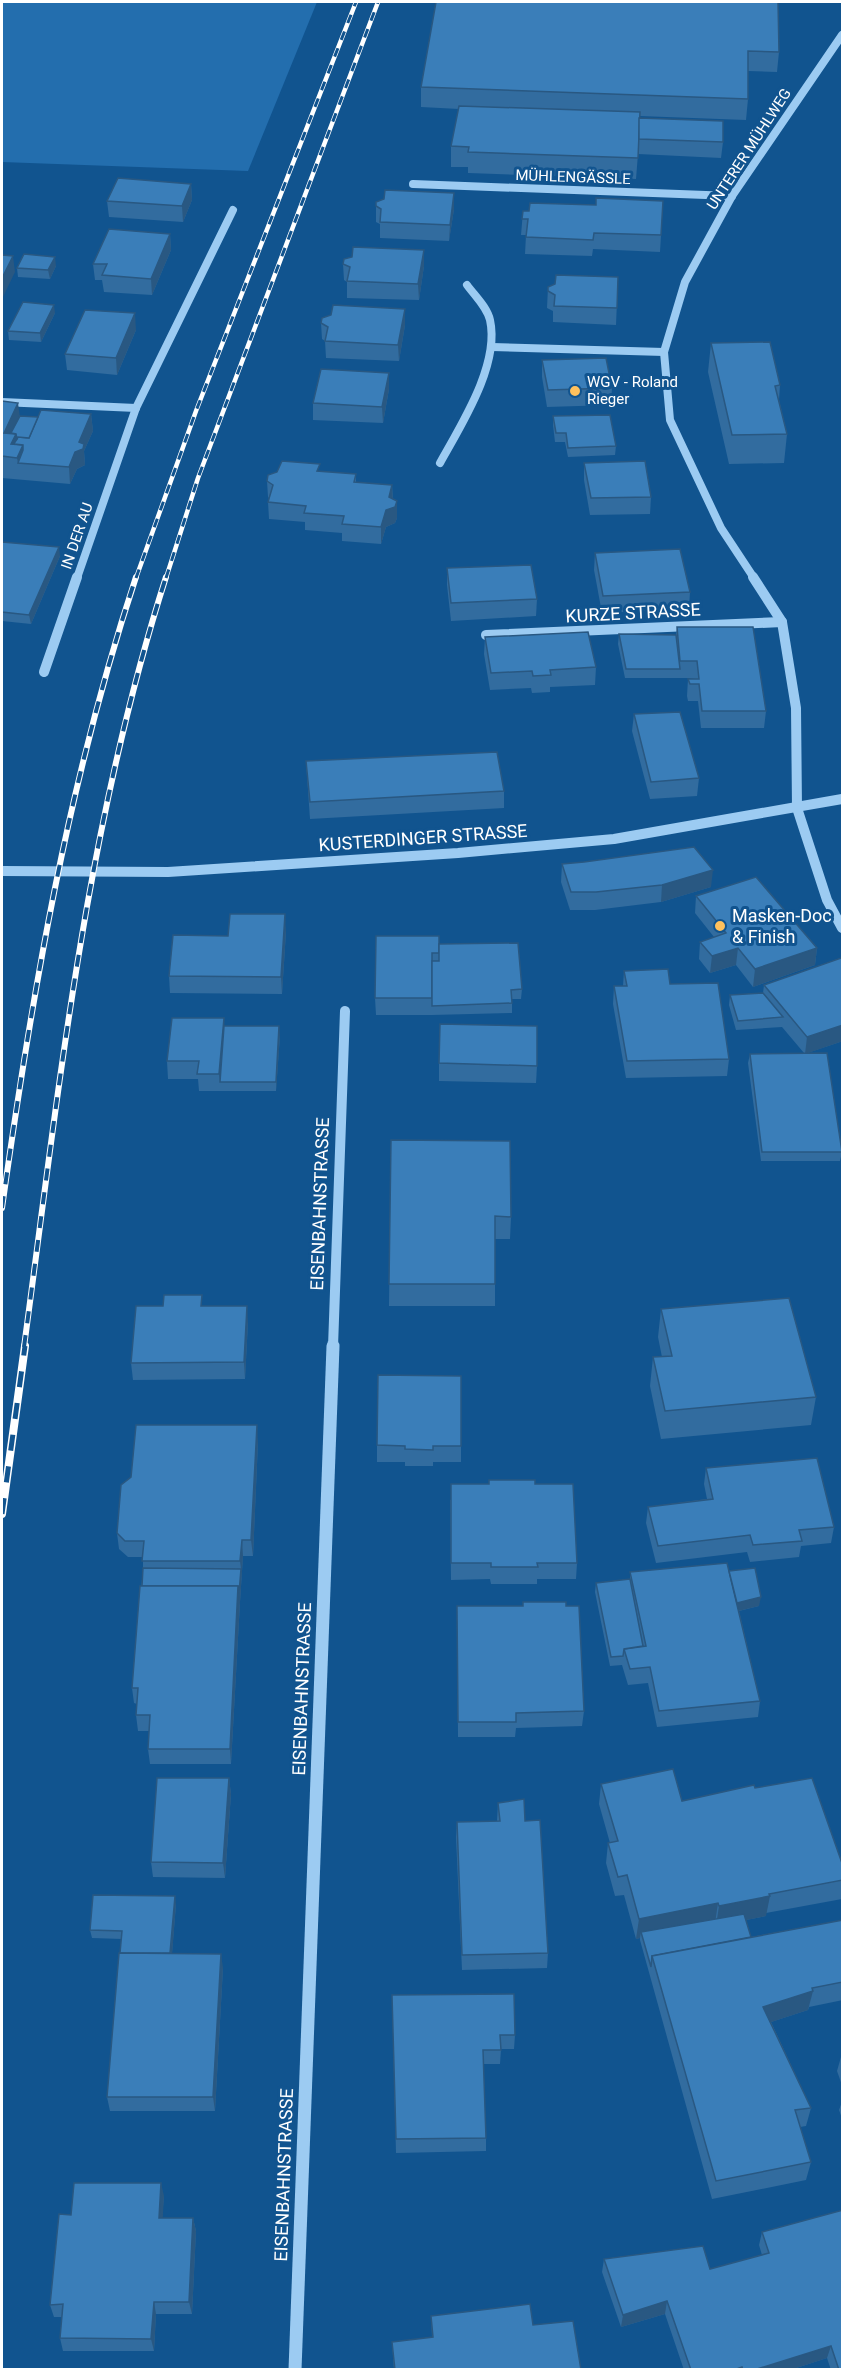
<svg xmlns="http://www.w3.org/2000/svg" width="844" height="2371" font-family="Roboto,sans-serif">
  <style>
    .green { fill: #236eae }
    .lines { fill: none; stroke-linecap: round; stroke-linejoin: round }
    .minor-far2 { stroke: #9ccbf2; stroke-width: 8 }
    .minor-far1 { stroke: #9ccbf2; stroke-width: 10 }
    .minor { stroke: #9ccbf2; stroke-width: 13 }
    .rail-far2-casing { stroke: #fff; stroke-width: 4.5 }
    .rail-far1-casing { stroke: #fff; stroke-width: 6 }
    .rail-casing { stroke: #fff; stroke-width: 8 }
    .rail-far2 { stroke: #11548f; stroke-width: 3; stroke-dasharray: 9; stroke-linecap: butt }
    .rail-far1 { stroke: #11548f; stroke-width: 4; stroke-dasharray: 12; stroke-linecap: butt }
    .rail { stroke: #11548f; stroke-width: 5; stroke-dasharray: 16; stroke-linecap: butt }
    .wall { fill: #326c9f }
    .shaded-wall { fill: #295882 }
    .building { fill: #3a7eb9; stroke: #295882; stroke-width: 1.5 }
    .poi-dot { fill: #ffc15d; stroke: #11548f; stroke-width: 2 }
    .labels { text-anchor: middle; stroke-width: 6; stroke-linejoin: round; paint-order: stroke }
    .far-street-label { font-size: 15px; fill: #fff; stroke: #11548f }
    .far-poi-label { font-size: 15px; fill: #fff; stroke: #11548f; text-anchor: start }
    .street-label { font-size: 18px; fill: #fff; stroke: #11548f }
    .poi-label { font-size: 18px; fill: #fff; stroke: #11548f; text-anchor: start }
  </style>
  <rect width="100%" height="100%" fill="#11548f"/>
  <polygon class="green" points="2,2 317,2 248,171 2,162"/>
  <g class="lines">
    <g class="minor-far2">
      <polyline points="413,184 732,196"/>
      <polyline points="492,347 664,352"/>
      <polyline points="2,402 136,408"/>
      <path d="M 440,463 C 461,425 500,365 490,320 C 487,307 475,296 467,285"/>
      <polyline points="77,578 136,408 233,210"/>
      <polyline points="754,578 721,528 670,420 664,352 685,282 732,196 842,35"/>
    </g>
    <g class="minor-far1">
      <polyline points="753,577 782,622 796,708 797,808 827,900 842,928"/>
      <polyline points="486,635 782,622"/>
      <polyline points="44,672 77,577"/>
      <polyline points="2,871 168,872 458,853 614,839 842,799"/>
      <polyline points="333,1347 345,1011"/>
    </g>
    <polyline class="minor" points="295,2370 333,1346"/>
    <g class="rail-far2-casing">
      <g id="rail-far2">
        <polyline points="136,578 196,411 356,2"/>
        <polyline points="166,578 198,478 378,2"/>
      </g>
    </g>
    <g class="rail-far1-casing">
      <g id="rail-far1">
        <path d="M 2,1208 C 32,994 68,782 136,577"/>
        <path d="M 24,1347 C 59,1088 86,827 166,577"/>
      </g>
    </g>
    <g class="rail-casing">
      <polyline id="rail" points="2,1514 25,1346"/>
    </g>
    <use href="#rail-far2" class="rail-far2"/>
    <use href="#rail-far1" class="rail-far1"/>
    <use href="#rail" class="rail"/>
  </g>
  <g class="wall">
    <polygon points="436,2 779,52 777,72 748,71 748,99 746,120 639,116 639,118 723,142 721,158 638,154 636,179 468,173 468,167 451,167 451,146 459,109 421,107 421,87"/>
    <polygon points="191,184 192,200 183,222 109,217 107,201"/>
    <polygon points="454,193 454,209 449,241 380,238 380,224 376,222 376,206"/>
    <polygon points="523,211 661,235 660,252 593,249 592,256 525,254 526,235 521,235"/>
    <polygon points="170,234 171,250 152,295 104,292 102,280 95,280 93,264"/>
    <polygon points="343,264 424,266 419,300 347,298 347,282 344,280"/>
    <polygon points="56,266 50,279 18,277 17,268"/>
    <polygon points="618,277 616,325 553,322 553,311 547,308 548,287"/>
    <polygon points="55,313 41,342 9,340 8,331"/>
    <polygon points="321,323 405,325 399,361 326,358 325,341 322,339"/>
    <polygon points="136,330 117,375 67,370 65,354"/>
    <polygon points="711,343 780,385 779,400 787,434 784,463 729,464 708,372"/>
    <polygon points="542,360 612,388 611,405 547,407 542,377"/>
    <polygon points="389,389 383,423 313,420 313,403"/>
    <polygon points="2,401 20,416 38,417 91,414 93,431 84,451 85,465 77,469 70,484 2,478"/>
    <polygon points="553,416 616,446 615,455 568,457 565,442 555,442 553,425"/>
    <polygon points="584,463 651,497 650,514 590,515 584,480"/>
    <polygon points="320,471 356,474 356,482 392,485 393,499 397,501 397,518 395,523 386,527 381,544 342,541 342,533 305,530 305,522 269,519 268,502 269,498 268,497 267,481"/>
    <polygon points="2,542 60,556 31,624 2,621"/>
    <polygon points="595,553 690,592 689,609 602,613 594,570"/>
    <polygon points="447,568 537,599 536,616 451,621 447,585"/>
    <polygon points="677,627 766,711 764,728 701,728 698,701 688,701 687,696 688,679 695,678 625,678 618,644 619,634 676,635"/>
    <polygon points="485,637 596,667 595,685 550,687 550,692 532,693 531,688 490,690 484,654"/>
    <polygon points="634,714 699,778 697,796 650,799 632,731"/>
    <polygon points="306,761 504,791 504,808 310,819"/>
    <polygon points="584,862 711,887 661,902 595,910 570,910 561,882 562,864"/>
    <polygon points="696,896 817,948 815,965 753,987 736,965 710,973 699,959 700,942 714,937 695,913"/>
    <polygon points="286,931 282,994 170,993 169,976"/>
    <polygon points="439,944 522,989 521,999 512,999 512,1013 432,1015 376,1015 375,998"/>
    <polygon points="843,960 843,1041 807,1053 842,1152 840,1161 761,1161 748,1063 750,1054 804,1053 782,1027 736,1030 729,1005 730,995 763,993 764,985"/>
    <polygon points="624,971 670,984 729,1059 727,1076 626,1078 613,1004 614,986 623,986"/>
    <polygon points="224,1018 224,1026 280,1035 276,1091 199,1091 198,1079 168,1079 167,1061"/>
    <polygon points="439,1063 537,1066 536,1083 439,1081"/>
    <polygon points="391,1140 511,1217 510,1239 495,1239 495,1306 389,1306"/>
    <polygon points="203,1306 248,1322 245,1379 133,1380 131,1363"/>
    <polygon points="661,1309 816,1397 811,1425 661,1439 650,1386 653,1357 662,1357 658,1337"/>
    <polygon points="461,1376 461,1462 433,1462 433,1466 405,1466 405,1462 377,1462 377,1445"/>
    <polygon points="258,1442 253,1556 243,1556 240,1602 231,1764 150,1764 148,1749 149,1731 138,1731 136,1715 137,1704 134,1703 132,1688 143,1568 143,1557 128,1557 119,1549 117,1533"/>
    <polygon points="706,1468 834,1527 831,1543 801,1546 799,1557 750,1562 747,1552 656,1563 646,1523 648,1507 707,1499 704,1484"/>
    <polygon points="489,1484 535,1484 577,1563 576,1579 537,1579 537,1584 491,1584 490,1579 451,1580 450,1500"/>
    <polygon points="729,1571 759,1606 739,1611 760,1701 758,1717 657,1727 648,1683 628,1685 622,1665 610,1666 595,1592 596,1583 630,1579 630,1572"/>
    <polygon points="457,1606 584,1711 582,1726 516,1728 515,1737 458,1737"/>
    <polygon points="229,1778 231,1794 225,1878 153,1877 151,1862"/>
    <polygon points="601,1784 682,1801 755,1788 843,1866 842,1899 766,1913 766,1916 746,1920 751,1937 843,1920 843,2000 809,2007 808,2010 771,2022 811,2108 806,2126 800,2127 811,2162 806,2180 712,2199 640,1940 640,1938 636,1939 624,1895 615,1896 606,1863 608,1843 610,1843 599,1804"/>
    <polygon points="498,1803 525,1821 548,1953 547,1968 462,1970 456,1837 457,1822 497,1821"/>
    <polygon points="176,1904 172,1953 223,1968 215,2111 110,2111 107,2097 122,1939 92,1938 90,1930"/>
    <polygon points="392,1995 515,2035 514,2049 501,2049 500,2064 483,2064 486,2138 486,2151 396,2153"/>
    <polygon points="841,2057 843,2057 843,2088 837,2071"/>
    <polygon points="843,2099 843,2121 839,2110"/>
    <polygon points="164,2196 162,2218 193,2218 196,2231 192,2314 156,2314 154,2351 63,2351 60,2338 62,2317 54,2317 50,2305 71,2215"/>
    <polygon points="843,2210 843,2370 831,2370 827,2358 790,2370 684,2370 665,2314 621,2327 602,2272 604,2259 710,2269 762,2255 759,2245 762,2232"/>
    <polygon points="431,2316 533,2325 581,2370 394,2370 392,2342 432,2337"/>
  </g>
  <g class="shaded-wall">
    <polygon points="191,184 192,200 183,222 182,206"/>
    <polygon points="454,193 454,209 449,241 450,225"/>
    <polygon points="170,234 171,250 152,295 151,279"/>
    <polygon points="424,250 424,266 419,300 418,284"/>
    <polygon points="13,256 15,272 2,299 2,278"/>
    <polygon points="55,257 56,266 50,279 48,270"/>
    <polygon points="54,305 55,313 41,342 40,333"/>
    <polygon points="405,309 405,325 399,361 398,345"/>
    <polygon points="135,313 136,330 117,375 116,358"/>
    <polygon points="389,373 389,389 383,423 382,407"/>
    <polygon points="18,403 21,425 18,447 11,445 4,433"/>
    <polygon points="91,414 93,431 84,451 85,465 77,469 70,484 69,467"/>
    <polygon points="23,445 25,464 18,463 17,458"/>
    <polygon points="392,485 393,502 397,501 397,518 395,523 386,527 381,544 381,527"/>
    <polygon points="59,547 60,556 31,624 29,615"/>
    <polygon points="713,870 711,887 661,902 662,885"/>
    <polygon points="285,914 286,931 282,994 281,977"/>
    <polygon points="738,948 736,965 710,973 712,956"/>
    <polygon points="817,948 815,965 753,987 755,969"/>
    <polygon points="224,1018 225,1035 220,1082 219,1074"/>
    <polygon points="843,1025 843,1041 805,1054 807,1037"/>
    <polygon points="279,1026 280,1035 276,1091 276,1082"/>
    <polygon points="247,1306 248,1322 245,1379 244,1362"/>
    <polygon points="257,1425 258,1442 253,1556 251,1540"/>
    <polygon points="242,1540 243,1556 240,1602 231,1764 230,1749 238,1586 241,1569 240,1561"/>
    <polygon points="761,1597 759,1606 734,1612 736,1603"/>
    <polygon points="229,1778 231,1794 225,1878 223,1863"/>
    <polygon points="175,1896 176,1904 171,1968 170,1960"/>
    <polygon points="770,1896 766,1916 716,1926 719,1906"/>
    <polygon points="718,1903 715,1923 641,1932 640,1938 636,1939 639,1919"/>
    <polygon points="221,1954 223,1968 215,2111 213,2097"/>
    <polygon points="813,1991 808,2010 759,2026 763,2007"/>
    <polygon points="161,2183 164,2196 162,2231 159,2218"/>
    <polygon points="193,2218 196,2231 192,2314 189,2302"/>
    <polygon points="667,2301 665,2314 621,2327 623,2315"/>
    <polygon points="154,2302 156,2314 154,2351 151,2339"/>
    <polygon points="831,2346 827,2358 790,2370 754,2370"/>
  </g>
  <g class="building">
    <polygon points="436,2 778,2 779,52 748,51 748,99 421,87"/>
    <polygon points="459,106 640,112 638,158 468,152 469,147 451,146"/>
    <polygon points="639,118 723,121 723,142 639,139"/>
    <polygon points="118,178 191,184 182,206 107,201"/>
    <polygon points="385,190 454,193 450,225 380,222 381,209 376,206 376,202 384,199"/>
    <polygon points="596,198 663,201 661,235 594,233 593,240 526,237 528,219 522,219 523,211 529,211 530,203 596,205"/>
    <polygon points="109,229 170,234 151,279 102,275 107,264 93,264"/>
    <polygon points="353,247 424,250 418,284 347,281 350,267 343,264 344,259 352,257"/>
    <polygon points="24,254 55,257 48,270 17,268"/>
    <polygon points="2,255 13,256 2,278"/>
    <polygon points="556,275 618,277 617,308 554,306 555,295 548,291 548,287 555,284"/>
    <polygon points="23,302 54,305 40,333 8,331"/>
    <polygon points="333,305 405,309 398,345 325,341 328,327 321,323 322,318 331,315"/>
    <polygon points="85,310 135,313 116,358 65,354"/>
    <polygon points="770,342 780,385 775,386 787,434 732,435 711,343"/>
    <polygon points="606,358 612,388 548,390 542,360"/>
    <polygon points="321,369 389,373 382,407 313,403"/>
    <polygon points="2,401 18,403 4,433 16,434 11,444 23,445 17,458 2,456"/>
    <polygon points="41,410 91,414 79,442 84,444 83,449 75,452 69,467 18,463 23,450 23,445 14,444 18,437 29,438"/>
    <polygon points="610,415 616,446 568,448 566,433 556,433 553,416"/>
    <polygon points="20,416 38,417 29,438 18,437 17,439 16,434 11,433"/>
    <polygon points="282,461 320,464 317,471 356,474 354,482 392,485 389,497 397,501 395,507 386,510 381,527 342,524 344,516 304,513 306,506 268,502 273,485 267,481 268,475 277,472"/>
    <polygon points="645,461 651,497 591,498 584,463"/>
    <polygon points="2,542 59,547 29,615 2,612"/>
    <polygon points="680,549 690,592 603,596 595,553"/>
    <polygon points="531,565 537,599 451,603 447,568"/>
    <polygon points="677,627 753,627 766,711 702,711 699,684 690,684 688,679 699,679 697,661 680,661"/>
    <polygon points="588,632 596,667 550,670 551,675 533,676 532,671 491,673 485,637"/>
    <polygon points="619,634 676,635 680,669 626,669"/>
    <polygon points="680,712 699,778 651,782 634,714"/>
    <polygon points="497,752 504,791 310,802 306,761"/>
    <polygon points="694,847 713,870 662,885 596,892 571,892 562,864 584,862"/>
    <polygon points="756,877 817,948 755,969 738,948 712,956 700,942 726,933 696,896"/>
    <polygon points="230,914 285,914 281,977 169,976 173,935 228,936"/>
    <polygon points="376,936 439,936 439,953 432,953 432,998 375,998"/>
    <polygon points="518,943 522,989 511,990 512,1003 432,1006 432,961 439,961 439,944"/>
    <polygon points="841,958 843,960 843,1025 807,1037 764,985"/>
    <polygon points="668,969 670,984 718,983 729,1059 627,1061 614,986 627,986 624,971"/>
    <polygon points="763,993 783,1017 738,1021 730,995"/>
    <polygon points="172,1018 224,1018 219,1074 197,1074 199,1061 167,1061"/>
    <polygon points="440,1024 537,1026 537,1066 439,1063"/>
    <polygon points="224,1026 279,1026 276,1082 220,1082"/>
    <polygon points="827,1053 842,1152 762,1152 750,1054"/>
    <polygon points="391,1140 510,1141 511,1217 495,1216 495,1284 389,1284"/>
    <polygon points="164,1295 202,1295 201,1306 247,1306 244,1362 131,1363 136,1306 163,1306"/>
    <polygon points="789,1298 816,1397 665,1411 653,1357 672,1356 661,1309"/>
    <polygon points="378,1375 461,1376 461,1446 433,1446 433,1450 405,1449 405,1446 377,1445"/>
    <polygon points="136,1425 257,1425 251,1540 242,1540 240,1561 142,1561 144,1541 125,1541 117,1533 121,1485 131,1477"/>
    <polygon points="817,1458 834,1527 799,1530 802,1541 753,1545 750,1535 658,1546 648,1507 713,1499 706,1468"/>
    <polygon points="489,1480 535,1480 535,1484 573,1484 577,1563 537,1563 538,1567 491,1567 491,1563 451,1563 451,1484 489,1484"/>
    <polygon points="727,1563 760,1701 659,1711 650,1667 630,1669 624,1649 646,1646 630,1572"/>
    <polygon points="143,1568 241,1569 239,1593 238,1586 142,1586"/>
    <polygon points="755,1568 761,1597 737,1603 729,1571"/>
    <polygon points="630,1579 643,1646 624,1649 623,1656 611,1657 596,1583"/>
    <polygon points="140,1586 238,1586 230,1749 148,1749 150,1715 136,1715 138,1688 132,1688"/>
    <polygon points="523,1602 566,1602 566,1606 579,1606 584,1711 516,1713 516,1722 458,1722 457,1606 523,1606"/>
    <polygon points="673,1769 682,1801 754,1785 755,1788 812,1778 843,1866 843,1880 769,1894 770,1896 719,1906 718,1903 639,1919 627,1875 618,1877 608,1843 618,1841 601,1784"/>
    <polygon points="157,1778 229,1778 223,1863 151,1862"/>
    <polygon points="524,1799 525,1821 540,1820 548,1953 462,1955 457,1822 500,1821 498,1803"/>
    <polygon points="93,1895 175,1896 170,1953 120,1953 122,1931 90,1930"/>
    <polygon points="744,1914 751,1937 652,1956 651,1967 641,1932"/>
    <polygon points="843,1920 843,1982 812,1988 813,1991 763,2007 811,2108 795,2110 811,2162 716,2181 652,1956"/>
    <polygon points="119,1953 221,1954 213,2097 107,2097"/>
    <polygon points="514,1994 515,2035 500,2035 501,2050 483,2050 486,2138 396,2139 392,1995"/>
    <polygon points="74,2183 161,2183 159,2218 193,2218 189,2302 154,2302 151,2339 60,2338 63,2304 50,2305 59,2214 71,2215"/>
    <polygon points="843,2210 843,2370 839,2370 831,2346 754,2370 743,2370 742,2367 734,2370 691,2370 667,2301 623,2315 604,2259 703,2246 710,2269 769,2253 762,2232"/>
    <polygon points="530,2304 533,2325 573,2321 581,2370 395,2370 392,2342 433,2337 431,2316"/>
  </g>
  <g class="poi-dot">
    <circle cx="575" cy="391" r="6"/>
    <circle cx="720" cy="926" r="6"/>
  </g>
  <g class="labels">
    <g class="far-street-label">
      <text transform="translate(749 149) rotate(-57)" y="5">UNTERER MÜHLWEG</text>
      <text transform="translate(573 177) rotate(2)" y="5">MÜHLENGÄSSLE</text>
      <text transform="translate(77 536) rotate(-71)" y="5">IN DER AU</text>
    </g>
    <g class="far-poi-label">
      <text x="587" y="387">WGV - Roland<tspan x="587" dy="17">Rieger</tspan></text>
    </g>
    <g class="street-label">
      <text transform="translate(633 613) rotate(-3)" y="6">KURZE STRASSE</text>
      <text transform="translate(423 838) rotate(-4)" y="6">KUSTERDINGER STRASSE</text>
      <text transform="translate(320 1204) rotate(-88)" y="6">EISENBAHNSTRASSE</text>
      <text transform="translate(302 1689) rotate(-88)" y="6">EISENBAHNSTRASSE</text>
      <text transform="translate(284 2175) rotate(-88)" y="6">EISENBAHNSTRASSE</text>
    </g>
    <g class="poi-label">
      <text x="732" y="922">Masken-Doc<tspan x="732" dy="21">&amp; Finish</tspan></text>
    </g>
  </g>
  <rect width="844" height="2371" fill="none" stroke="#ffffff" stroke-width="6"/>
</svg>
